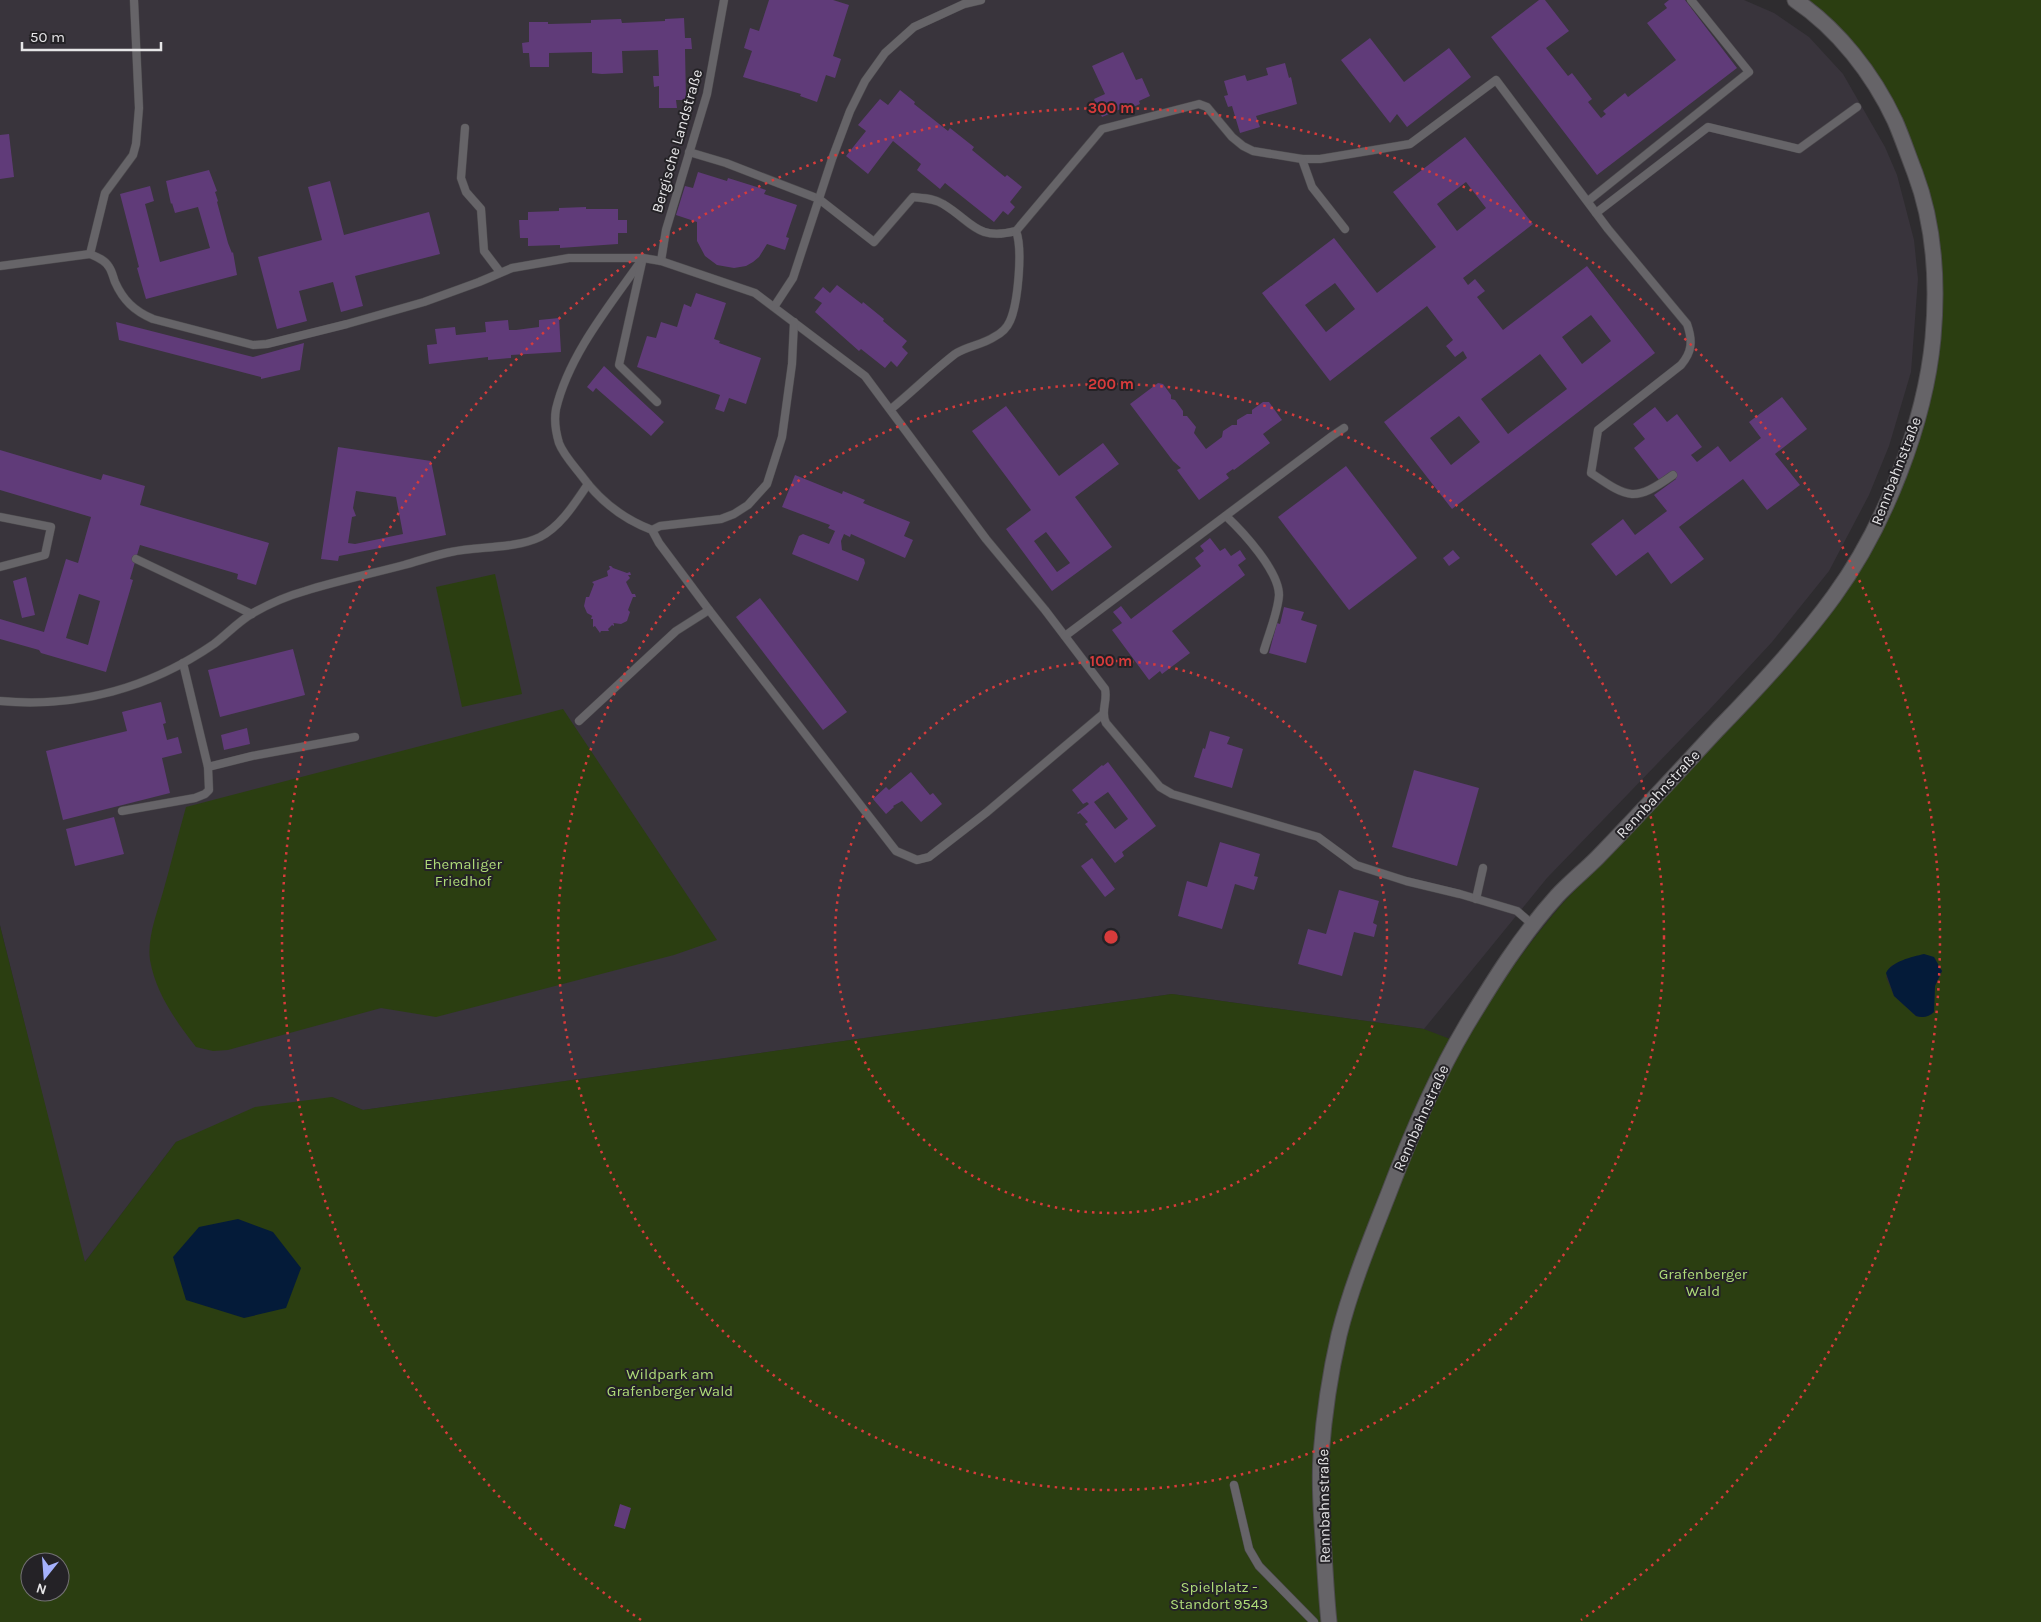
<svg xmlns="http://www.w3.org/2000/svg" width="2041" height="1622" font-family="Karla,sans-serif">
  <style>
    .built { fill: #39343c }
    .green { fill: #2b3e11; fill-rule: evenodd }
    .water { fill: #041b39 }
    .building { fill: #603b79; fill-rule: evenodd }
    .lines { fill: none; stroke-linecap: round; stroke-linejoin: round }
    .service-casing { stroke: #4c4a4d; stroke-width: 9 }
    .tertiary-casing { stroke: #4c4a4d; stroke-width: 17 }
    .service { stroke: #666468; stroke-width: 8 }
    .tertiary { stroke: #666468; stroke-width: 15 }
    .ring { fill: none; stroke: #d83b3b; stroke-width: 2.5; stroke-dasharray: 2.5 5 }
    .labels { text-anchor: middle; stroke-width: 4; stroke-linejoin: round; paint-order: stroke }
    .street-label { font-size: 15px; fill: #e6e5e7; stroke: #242226 }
    .park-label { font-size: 15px; fill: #afdc79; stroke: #242226 }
    .centre { fill: #d83b3b; stroke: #242226; stroke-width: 2.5 }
    .ring-label { font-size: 15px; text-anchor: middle; font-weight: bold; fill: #d83b3b; stroke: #242226; stroke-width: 4; stroke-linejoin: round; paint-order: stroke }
  </style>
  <rect width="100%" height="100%" fill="#2e2c2f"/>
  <polygon class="built" points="0,0 1744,0 1774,13 1809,37 1843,74 1885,147 1897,175 1914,240 1918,279 1911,372 1889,446 1869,495 1829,571 1772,642 1709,710 1547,878 1424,1029 1172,994 363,1110 332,1097 176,1142 84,1263 0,925"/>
  <g class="green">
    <path d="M 1805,0 L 2041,0 L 2041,1622 L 0,1622 L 0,926 L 85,1262 L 176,1142 L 255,1107 L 332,1097 L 363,1110 L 1172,994 L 1424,1029 L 1463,1044 C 1494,992 1523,950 1562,904 L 1793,657 L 1901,484 L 1941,268 L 1898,118 ZM 1934,957 L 1942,971 L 1935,986 L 1934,1008 C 1928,1014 1924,1019 1916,1016 L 1894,996 L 1886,977 L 1891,966 L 1907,959 ZM 30,1562 L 60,1562 L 60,1592 L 30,1592 Z"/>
    <polygon points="495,574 522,694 462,707 436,587"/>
    <path d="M 563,709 L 717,940 L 674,955 L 436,1017 L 381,1008 L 228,1050 L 213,1051 L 196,1047 C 176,1021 156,994 150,960 C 147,938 157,913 163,892 C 171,864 178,835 186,807 Z"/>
  </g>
  <g class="water">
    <path d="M 1924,954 L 1934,957 L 1942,971 L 1935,986 L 1934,1012 C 1929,1017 1923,1018 1916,1016 L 1894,996 L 1886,973 C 1892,961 1912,957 1924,954 Z"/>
    <polygon points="238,1219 273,1232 301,1268 286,1308 244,1318 186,1300 173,1257 199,1227"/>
  </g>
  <g class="building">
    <polygon points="769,0 833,0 849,5 833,56 841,59 835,78 826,75 817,102 800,96 801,94 743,77 752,51 744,48 750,28 759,31"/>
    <polygon points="1539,0 1545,0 1569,31 1546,48 1568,76 1572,73 1592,99 1588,102 1601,118 1606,114 1603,111 1625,93 1628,97 1676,60 1647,23 1667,8 1664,4 1669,0 1685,0 1737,68 1597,175 1491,37"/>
    <polygon points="684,18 685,38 691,38 692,49 685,49 686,100 676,100 677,108 659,108 659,86 654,87 653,76 659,76 658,50 622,51 623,73 602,74 592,73 592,52 549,53 549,67 530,67 529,53 523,53 522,43 529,42 529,22 548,22 548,24 591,23 591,20 621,19 622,23 665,21 665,19"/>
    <polygon points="1370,38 1404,82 1449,48 1471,77 1407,127 1397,114 1390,123 1341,60"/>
    <polygon points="1123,52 1136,80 1142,78 1150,96 1139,101 1140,104 1131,108 1130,105 1102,117 1094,99 1105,94 1092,66"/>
    <polygon points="1285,63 1289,78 1291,77 1297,104 1256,116 1260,127 1240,133 1232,106 1228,107 1224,96 1228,95 1224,81 1245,75 1247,81 1268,75 1266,68"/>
    <polygon points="900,90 915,102 914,104 948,131 950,128 974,147 972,150 1005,177 1007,175 1022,187 1010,202 1015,207 1008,215 1003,211 994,222 945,183 940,189 917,170 921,164 893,141 868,174 846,156 866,131 858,125 880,99 888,105"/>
    <polygon points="9,134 14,177 0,179 0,135"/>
    <path d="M 1465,137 L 1533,224 L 1463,278 L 1468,285 L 1475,279 L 1485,291 L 1477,297 L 1503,330 L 1587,266 L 1655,353 L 1452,509 L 1384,422 L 1467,358 L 1463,351 L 1455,357 L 1446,346 L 1453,340 L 1427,306 L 1330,381 L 1262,293 L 1334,238 L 1377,293 L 1436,247 L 1393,192 ZM 1466,182 L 1486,208 L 1457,231 L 1437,204 ZM 1335,283 L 1355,309 L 1326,332 L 1305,305 ZM 1591,315 L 1611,341 L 1582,364 L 1562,337 ZM 1540,354 L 1567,389 L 1508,434 L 1481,399 ZM 1459,416 L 1480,442 L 1451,465 L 1430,438 Z"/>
    <polygon points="209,170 217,191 215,192 218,201 217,202 228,243 232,253 233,252 237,275 146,299 137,268 139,267 120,194 150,186 154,201 145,204 160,262 210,248 198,207 175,213 172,203 171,204 166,181"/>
    <polygon points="698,172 727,181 728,178 766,190 764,194 797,205 786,237 789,238 785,250 767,244 759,257 753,262 746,266 734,268 717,265 705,256 697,241 697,222 676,215 685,186 693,188"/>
    <polygon points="330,181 344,235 429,212 440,254 355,276 363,306 341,312 333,282 299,291 307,321 277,329 258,257 322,240 308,187"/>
    <polygon points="586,207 586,209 618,209 618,220 627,220 627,233 618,233 618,244 560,248 560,245 528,246 528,238 520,238 519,220 528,220 528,212 559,211 559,208"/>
    <polygon points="837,285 862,304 863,302 884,319 883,321 907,341 902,347 908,353 897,367 891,361 885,368 861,349 859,351 815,312 822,303 814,298 818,293 823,287 830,293"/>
    <polygon points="696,293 726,303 714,339 720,341 719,343 761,358 746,404 729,398 724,412 715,409 720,395 637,367 647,336 656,338 661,322 677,327 684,304 691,307"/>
    <polygon points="559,318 561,352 511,355 511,358 488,360 488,357 429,364 427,345 437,344 435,329 455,327 456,335 486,332 485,322 508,320 509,330 516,330 539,327 539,320"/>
    <polygon points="116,322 253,357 304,343 300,370 261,379 261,377 119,340"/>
    <polygon points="604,366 664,422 651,436 596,388 593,392 587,387"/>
    <polygon points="1158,383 1163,384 1171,395 1171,399 1175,400 1183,411 1183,416 1187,416 1196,427 1194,433 1206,449 1222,437 1223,431 1232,425 1237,425 1237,420 1247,414 1252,414 1252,410 1263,402 1269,402 1282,420 1263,434 1270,443 1234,470 1233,469 1226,474 1229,478 1199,500 1177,470 1181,468 1173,461 1130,404"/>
    <polygon points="1782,397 1807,429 1775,454 1800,485 1767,510 1743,479 1679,527 1704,559 1671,584 1648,552 1616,576 1591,544 1623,519 1635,535 1667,511 1654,495 1676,479 1670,472 1659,480 1634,448 1645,439 1633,424 1655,407 1667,422 1677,414 1702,447 1691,455 1697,462 1718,446 1730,462 1761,438 1749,422"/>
    <path d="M 1006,406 L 1059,476 L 1103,443 L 1119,464 L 1075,497 L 1112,547 L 1052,591 L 1006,529 L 1031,510 L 972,431 ZM 1046,532 L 1070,563 L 1057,572 L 1034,541 Z"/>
    <path d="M 338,447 L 431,461 L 446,535 L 339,556 L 338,561 L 321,559 ZM 356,491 L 396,497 L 403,534 L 355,544 L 348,543 L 352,517 L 356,516 L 353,508 Z"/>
    <path d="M 0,450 L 101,480 L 103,474 L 145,486 L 140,505 L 269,543 L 256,585 L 237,579 L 238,574 L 140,545 L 130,579 L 133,580 L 106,672 L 41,653 L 39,650 L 0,639 L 0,619 L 44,632 L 66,559 L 78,563 L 91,517 L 0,490 ZM 79,594 L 100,601 L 88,645 L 66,638 Z"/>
    <polygon points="1346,466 1417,558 1349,610 1278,517"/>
    <polygon points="795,475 842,494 843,491 865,500 863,503 910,522 904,536 913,540 905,558 851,534 850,537 844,534 841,541 842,550 864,559 865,563 858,581 792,554 799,536 803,534 829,544 835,531 828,528 830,525 782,507"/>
    <polygon points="1210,538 1220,551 1225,548 1231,556 1240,550 1246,559 1238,565 1245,575 1172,631 1190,653 1162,674 1160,671 1149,680 1112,630 1122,623 1113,612 1121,606 1131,619 1201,566 1195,558 1204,551 1200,546"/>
    <polygon points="1453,550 1460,558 1449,566 1443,558"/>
    <polygon points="609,566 611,566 613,568 627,573 630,572 631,575 628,575 630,578 626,582 632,594 635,594 636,597 633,597 628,610 630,612 627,621 621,624 613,623 614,624 614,626 612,625 608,629 609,631 601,631 600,633 595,626 593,627 593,619 591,619 592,616 594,617 587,613 584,606 586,597 589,597 594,584 592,582 608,576 607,571 610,569"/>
    <polygon points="26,577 35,615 22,618 13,581"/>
    <polygon points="760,598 847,712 823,730 736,617"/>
    <polygon points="1284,607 1304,612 1301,620 1317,625 1306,663 1269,653 1277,623 1280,624"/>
    <polygon points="293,649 305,695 220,717 208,670"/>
    <polygon points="161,702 166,723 163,724 167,740 178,737 182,753 162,758 170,793 63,820 46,751 127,731 122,712"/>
    <polygon points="247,728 250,744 224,750 221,735"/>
    <polygon points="1210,731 1230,737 1227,744 1243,749 1232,788 1194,777 1203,748 1205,749"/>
    <path d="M 1108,762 L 1156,826 L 1122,852 L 1124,856 L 1115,863 L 1085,824 L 1088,822 L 1080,813 L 1078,814 L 1077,813 L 1089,804 L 1087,802 L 1083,804 L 1072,790 L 1102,765 L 1103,766 ZM 1108,792 L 1128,819 L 1115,829 L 1094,802 Z"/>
    <polygon points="1414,770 1479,788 1457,866 1392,847"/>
    <polygon points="911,772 930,795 933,793 942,804 921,822 902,801 893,806 894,807 886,814 873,799 886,787 889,790"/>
    <polygon points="114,817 124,854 75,866 66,829"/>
    <polygon points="1220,842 1260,854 1254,876 1258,877 1254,890 1235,884 1222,929 1178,916 1187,881 1207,887"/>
    <polygon points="1092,858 1115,889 1105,897 1081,866"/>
    <polygon points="1339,890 1379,901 1373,923 1377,925 1374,937 1354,932 1342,976 1298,964 1308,929 1326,934"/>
    <polygon points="620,1504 631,1508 625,1529 614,1526"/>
  </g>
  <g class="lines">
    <g class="service-casing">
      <g id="service">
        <polyline points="465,128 461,178 466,192 481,209 484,251 500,272"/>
        <path d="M 689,152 L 726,163 L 819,199 L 874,242 L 913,197 C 923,198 934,198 943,204 C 973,222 976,241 1016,231 L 1102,129 L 1199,104 L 1207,107 L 1232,137 L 1243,146 L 1253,151 L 1302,159 L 1320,159 L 1410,144 L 1496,80 L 1608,229 L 1687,324 C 1693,341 1692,352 1681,365 L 1598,430 L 1591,473 C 1628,498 1634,503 1673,475"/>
        <polyline points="1302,159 1312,187 1345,229"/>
        <polyline points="1588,201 1749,72 1691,0"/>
        <polyline points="1596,213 1708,127 1799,149 1857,107"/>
        <polyline points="90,254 105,193 133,155 136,144 139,108 134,0"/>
        <path d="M 643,258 C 611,304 569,354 556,409 C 554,420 556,433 559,443 C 563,454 574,466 581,475 C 599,500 623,519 652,530 L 659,543 L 709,610 L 896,851 L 917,860 L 929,857 L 987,812 L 1103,714"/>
        <polyline points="661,261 666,230 707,94 724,0"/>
        <polyline points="642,262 619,365 657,402"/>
        <path d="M 0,266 L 90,254 C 97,257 105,260 109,267 C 112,271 113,277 115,282 C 123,300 134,311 153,319 L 253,345 L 267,344 L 347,324 L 424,302 L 479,282 L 512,268 L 569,258 L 643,258 L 661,261 L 755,293 L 865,376 L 986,539 L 1045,610 L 1105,689 C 1108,701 1100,712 1106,723 L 1160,787 L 1172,794 L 1318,837 L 1356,865 L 1406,881 L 1460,894 L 1517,911 L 1533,925"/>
        <polyline points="774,307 793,278 832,159 850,111 865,81 885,53 914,27 964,4 981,0"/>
        <path d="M 891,409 C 913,391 933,371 955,354 C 967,346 982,345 994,337 C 1000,334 1007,328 1010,321 C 1018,303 1023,249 1016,231"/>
        <path d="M 1226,516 C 1243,532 1279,571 1279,595 C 1278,612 1269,633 1264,650"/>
        <polyline points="0,517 51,527 45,555 0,567"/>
        <polyline points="652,530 660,526 721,519 734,514 748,505 767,484 782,437 792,364 794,322"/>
        <polyline points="136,559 252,614"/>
        <polyline points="1065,636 1332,436 1344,428"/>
        <path d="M 0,701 C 77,708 150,688 214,644 C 227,634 239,621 253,613 C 269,604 287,596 305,591 C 337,581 370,574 404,565 C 419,561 435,555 451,552 C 478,546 515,549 540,537 C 561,526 575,503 588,484"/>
        <polyline points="579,721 676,631 709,610"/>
        <polyline points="208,767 252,756 355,737"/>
        <polyline points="122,811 195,798 205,794 209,790 208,767 183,663"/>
        <polyline points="1476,899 1483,868"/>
        <polyline points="1234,1485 1249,1549 1259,1566 1314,1622"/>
      </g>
    </g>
    <g class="tertiary-casing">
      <path id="tertiary" d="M 1329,1622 C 1326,1594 1325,1566 1323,1538 C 1321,1511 1319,1483 1321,1455 C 1324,1415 1330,1374 1339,1335 C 1351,1287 1370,1241 1388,1195 C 1410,1137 1434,1080 1466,1026 C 1493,981 1521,936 1557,896 C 1569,883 1584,871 1597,858 C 1638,816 1678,772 1718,729 C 1759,687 1800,643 1834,596 C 1885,526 1925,423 1933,338 C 1938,281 1935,226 1915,173 C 1908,155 1902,137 1895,121 C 1873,74 1838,29 1795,0"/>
    </g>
    <use href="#service" class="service"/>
    <use href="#tertiary" class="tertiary"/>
  </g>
  <g class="ring">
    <circle cx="1111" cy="937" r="276"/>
    <circle cx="1111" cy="937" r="553"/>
    <path d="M641 1620A829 829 0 1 1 1581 1620"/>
  </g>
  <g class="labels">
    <g class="street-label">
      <text transform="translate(677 141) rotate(-74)" y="5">Bergische Landstraße</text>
      <text transform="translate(1896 471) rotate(-69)" y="5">Rennbahnstraße</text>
      <text transform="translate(1658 794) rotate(-47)" y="5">Rennbahnstraße</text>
      <text transform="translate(1421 1118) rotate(-66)" y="5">Rennbahnstraße</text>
      <text transform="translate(1324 1506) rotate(-91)" y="5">Rennbahnstraße</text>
    </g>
    <g class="park-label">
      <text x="463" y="869">Ehemaliger<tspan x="463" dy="17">Friedhof</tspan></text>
      <text x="1703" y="1279">Grafenberger<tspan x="1703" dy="17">Wald</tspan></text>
      <text x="670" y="1379">Wildpark am<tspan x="670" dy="17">Grafenberger Wald</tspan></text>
      <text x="1219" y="1592">Spielplatz -<tspan x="1219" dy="17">Standort 9543</tspan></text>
    </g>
  </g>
  <circle cx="1111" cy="937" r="8" class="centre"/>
  <g class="ring-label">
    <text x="1111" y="113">300 m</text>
    <text x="1111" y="389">200 m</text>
    <text x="1111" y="666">100 m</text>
  </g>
  <g transform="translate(45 1577) rotate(197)"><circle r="24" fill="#242226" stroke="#727073"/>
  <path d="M0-4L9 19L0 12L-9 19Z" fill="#a5b1fc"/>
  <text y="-8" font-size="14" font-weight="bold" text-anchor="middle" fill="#e6e5e7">N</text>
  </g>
  <path d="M22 42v8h139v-8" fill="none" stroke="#e6e5e7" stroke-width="2.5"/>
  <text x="30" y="42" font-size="15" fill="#e6e5e7" stroke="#242226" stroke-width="4" paint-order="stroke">50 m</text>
</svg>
